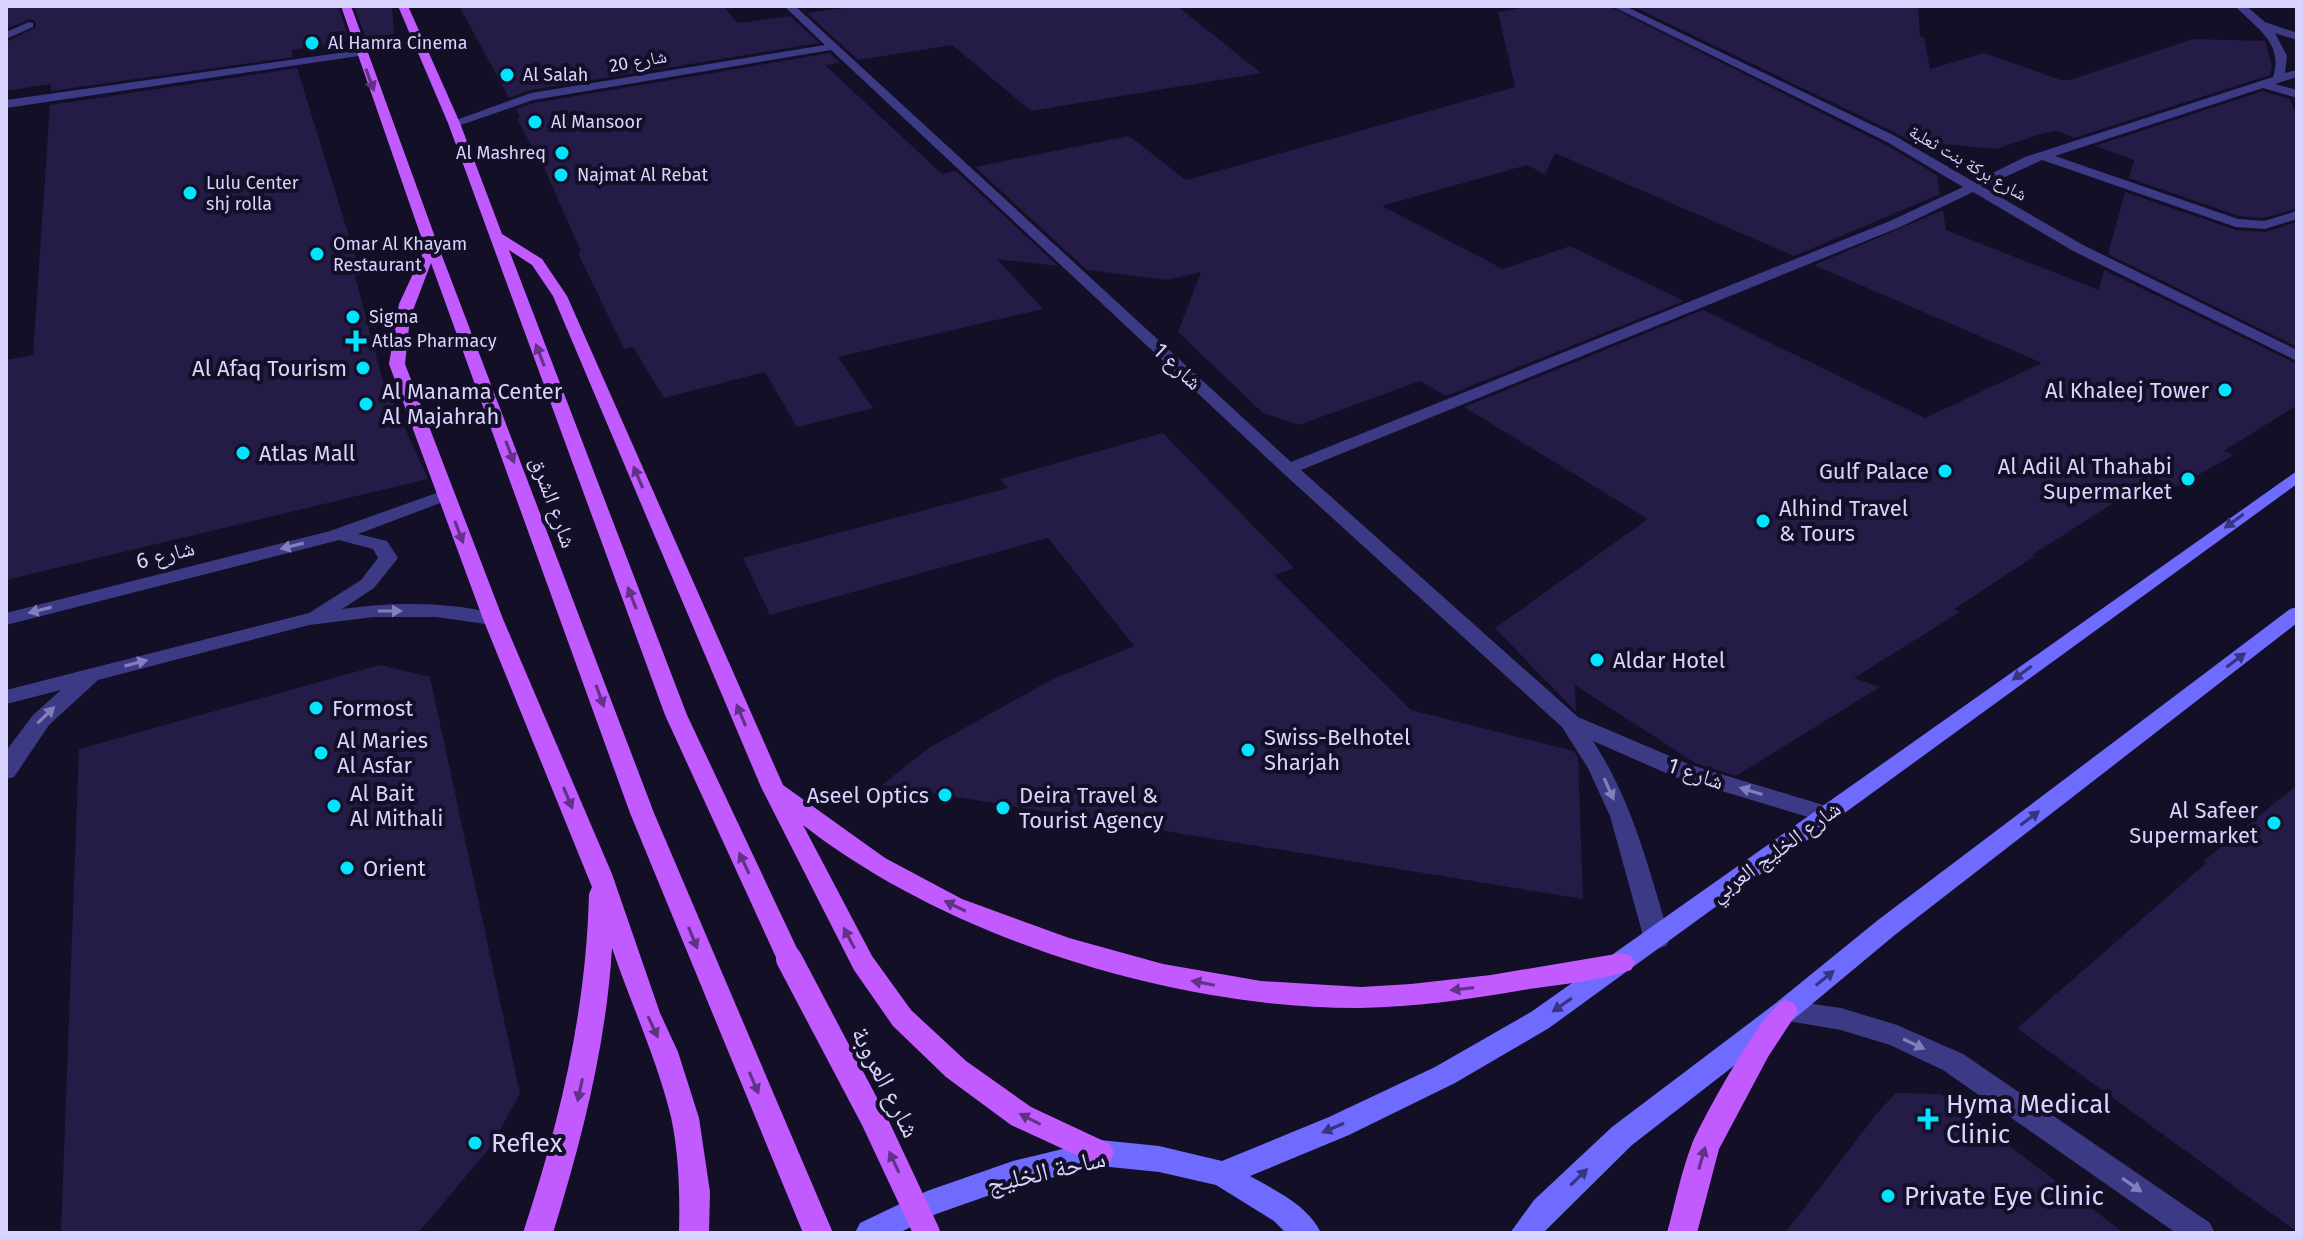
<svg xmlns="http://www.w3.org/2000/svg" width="2303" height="1239" font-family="'Fira Sans','Noto Naskh Arabic',sans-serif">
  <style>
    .building { fill: #241b47 }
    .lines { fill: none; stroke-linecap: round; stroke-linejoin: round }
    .street { fill: #3d3a85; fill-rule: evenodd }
    .secondary { fill: #6f6bff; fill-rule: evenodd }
    .primary { fill: #c25bff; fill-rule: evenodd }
    .primary-bridge { stroke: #c25bff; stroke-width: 26 }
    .oneway { fill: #623188 }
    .oneway2 { fill: #38347d }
    .oneway3 { fill: #837fbc }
    .poi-dot { fill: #00e5ff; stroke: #130f26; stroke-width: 3 }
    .labels { text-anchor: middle; stroke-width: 8; stroke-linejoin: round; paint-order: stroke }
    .far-poi-label { font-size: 18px; fill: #d9d4ff; stroke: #130f26; text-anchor: start }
    .far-street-label { font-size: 18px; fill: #d9d4ff; stroke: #130f26 }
    .street-label { font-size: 22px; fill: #d9d4ff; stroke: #130f26 }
    .poi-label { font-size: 22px; fill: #d9d4ff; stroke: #130f26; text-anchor: start }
    .near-street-label { font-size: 26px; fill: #d9d4ff; stroke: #130f26 }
    .near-poi-label { font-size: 26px; fill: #d9d4ff; stroke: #130f26; text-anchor: start }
  </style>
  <rect width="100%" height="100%" fill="#130f26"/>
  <g class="building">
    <polygon points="6,6 338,6 350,41 291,50 293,57 51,91 51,84 6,91 6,42 36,27 35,21 30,19 6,29"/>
    <polygon points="354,6 392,6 394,34 366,39"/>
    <polygon points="459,6 723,6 738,23 790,16 819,43 531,90 509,98"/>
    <polygon points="857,6 1177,6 1261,73 1031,111 952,45 858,60 807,13"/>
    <polygon points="1534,6 1609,6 1886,145 1937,175 1940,194 1794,256 1555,153 1545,174 1527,165 1382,206 1503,269 1570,246 1684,301 1446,396 1420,381 1299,425 1263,413 1178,332 1201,272 1167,280 1087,270 975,167 1129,136 1186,180 1515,87 1498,12"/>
    <polygon points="1632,6 1918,6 1920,36 1924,38 1930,69 1984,53 2061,80 2070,80 2193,39 2265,41 2272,65 2270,75 2074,138 2056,131 2044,133 1996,149 1932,143 1934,155 1896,133"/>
    <polygon points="830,53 840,63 825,65 942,174 956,171 1058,266 997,259 1043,309 838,357 873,408 797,427 765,372 664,398 633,347 624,349 578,253 581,252 546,172 517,119 520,117 516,109 534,103"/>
    <polygon points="297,68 361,275 355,276 382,378 428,479 6,580 6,360 33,355 50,105"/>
    <polygon points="2263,91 2290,99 2297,117 2297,208 2264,218 2239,216 2129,178 2134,160 2095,146"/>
    <polygon points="2125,192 2236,230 2266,232 2297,222 2297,347 2108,254"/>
    <polygon points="1943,210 1946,230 2099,290 2104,270 2297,364 2297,405 2224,451 2234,455 2176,487 2154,477 2032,555 2035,556 1954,609 1960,612 1854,678 1880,687 1736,776 1695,763 1575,685 1576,712 1495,628 1648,519 1464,407 1703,310 1925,418 2042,363 1814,265"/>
    <polygon points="1163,433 1294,568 1274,575 1411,710 1574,751 1578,758 1583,899 882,785 927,749 1051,680 1134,646 1048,538 770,615 743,558 1008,488 1000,479"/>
    <polygon points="380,665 430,677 520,1094 489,1149 418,1233 61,1233 79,749"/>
    <polygon points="2297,785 2297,1232 2017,1028 2206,863 2204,861"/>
    <polygon points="1896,1093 1941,1094 2124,1233 1785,1233 1878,1112"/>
  </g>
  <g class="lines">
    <g class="street">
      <path d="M 784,6 L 795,6 L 1291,462 L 1890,221 L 1963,187 L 1887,142 L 1612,6 L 1625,6 L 1895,136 L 1974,182 L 2025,157 L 2273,77 C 2284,43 2256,28 2235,6 L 2246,6 L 2265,22 L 2297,33 L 2297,40 L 2275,33 L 2287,56 L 2285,73 L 2297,70 L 2297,77 L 2275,84 L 2297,90 L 2297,98 L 2263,88 L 2055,156 L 2238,219 L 2264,221 L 2297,211 L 2297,219 L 2265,229 L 2236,227 L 2042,160 L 1983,187 L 2083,245 L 2297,350 L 2297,361 L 2073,251 L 1973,192 L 1900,227 L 1301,470 L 1578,717 L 1691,765 L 1833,808 L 1837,814 L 1833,820 L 1825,822 L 1675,777 L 1593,741 C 1633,802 1649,870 1670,939 L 1666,946 L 1657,949 L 1648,946 L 1644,939 L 1610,816 L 1588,768 L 1562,727 L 1283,473 L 831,50 L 533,100 L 458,126 L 448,123 L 531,93 L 825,45 Z"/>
      <polygon points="29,22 33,23 33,27 6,39 6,32"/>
      <polygon points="361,50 365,51 365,55 6,108 6,100"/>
      <path d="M 445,490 L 451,491 L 454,495 L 451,499 L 358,534 L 387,541 L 398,558 L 374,588 L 342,609 C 394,602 449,601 500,615 L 503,619 L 500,623 L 493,625 L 436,617 L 374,617 L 309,625 L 98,680 L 49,725 L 14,777 L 6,779 L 6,751 L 33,715 L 61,690 L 6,704 L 6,690 L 309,613 L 361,580 L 378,558 L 373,549 L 339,540 L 6,625 L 6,613 L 330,531 Z"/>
      <polygon points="1785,1000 1841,1008 1897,1025 1963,1054 2210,1223 2215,1233 2176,1233 1943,1070 1890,1045 1841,1030 1776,1019 1772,1011 1776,1003"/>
    </g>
    <g class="secondary">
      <path d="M 2297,471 L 2297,484 L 1549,1028 L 1455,1083 L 1349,1135 L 1250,1176 C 1276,1191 1308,1205 1321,1233 L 1286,1233 L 1274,1221 L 1216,1185 L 1159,1172 L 1100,1166 L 1013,1187 L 936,1214 L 899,1233 L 855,1233 L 860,1223 L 927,1191 L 1013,1161 L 1100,1140 L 1159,1146 L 1222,1161 L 1329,1117 L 1435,1067 L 1531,1012 Z"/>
      <polygon points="2297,607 2297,623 1896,934 1794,1019 1632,1145 1543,1233 1510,1233 1534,1200 1612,1127 1776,1003 1878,920 2290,609"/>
    </g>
    <g class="primary">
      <path d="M 341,6 L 351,6 L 439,248 L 654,813 L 833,1233 L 803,1233 L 630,813 L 431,263 L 410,318 L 405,364 L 503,619 L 612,874 L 660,1013 L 678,1052 L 699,1118 L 710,1192 L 709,1233 L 679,1233 C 680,1195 679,1154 671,1117 C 657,1059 631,1004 612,948 C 606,1046 582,1139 553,1233 L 523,1233 C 560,1121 586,1012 589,894 L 592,887 L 483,619 L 389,364 L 399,304 L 425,248 Z"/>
      <path d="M 398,6 L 408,6 L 460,123 L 502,234 L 542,259 L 567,296 L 783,785 L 885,858 L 962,899 L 1069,938 L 1163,964 L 1261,981 L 1361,987 L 1411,984 L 1491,975 L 1622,953 L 1631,956 L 1635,963 L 1631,970 C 1599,981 1563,984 1529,989 C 1474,999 1417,1007 1360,1008 C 1176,1009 949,939 803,825 L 872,956 L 911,1010 L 966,1061 L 1031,1107 L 1110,1144 L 1114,1153 L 1110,1162 L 1100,1166 L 1011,1125 L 946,1077 L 893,1026 L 854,970 L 761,787 L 553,296 L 532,265 L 509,250 L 687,715 L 802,959 L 798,966 L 789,969 L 780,966 L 665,715 L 448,123 Z"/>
      <path d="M 1785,1000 L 1794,1003 L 1798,1011 L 1768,1057 L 1719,1149 L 1697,1233 L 1667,1233 C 1675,1204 1681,1172 1692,1144 C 1703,1118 1763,1008 1785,1000 Z"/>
    </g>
    <polyline class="primary-bridge" points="789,959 874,1120 927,1233"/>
  </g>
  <defs><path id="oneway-solid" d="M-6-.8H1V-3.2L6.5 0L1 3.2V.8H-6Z" transform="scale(2)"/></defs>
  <g class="oneway">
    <use href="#oneway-solid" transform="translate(370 80) rotate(70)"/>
    <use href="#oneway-solid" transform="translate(540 355) rotate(-111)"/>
    <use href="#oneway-solid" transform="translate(510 452) rotate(69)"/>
    <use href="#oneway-solid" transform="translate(638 477) rotate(-113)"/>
    <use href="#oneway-solid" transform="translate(459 532) rotate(69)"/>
    <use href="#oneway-solid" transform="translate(632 598) rotate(-111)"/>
    <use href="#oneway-solid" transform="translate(600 696) rotate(70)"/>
    <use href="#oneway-solid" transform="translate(741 715) rotate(-113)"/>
    <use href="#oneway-solid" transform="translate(568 798) rotate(67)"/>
    <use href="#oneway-solid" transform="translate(744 863) rotate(-115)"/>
    <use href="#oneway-solid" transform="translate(955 906) rotate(-154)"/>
    <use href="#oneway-solid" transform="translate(693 938) rotate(68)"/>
    <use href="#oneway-solid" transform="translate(849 938) rotate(-118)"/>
    <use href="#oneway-solid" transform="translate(1203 983) rotate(-169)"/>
    <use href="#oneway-solid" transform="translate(1462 989) rotate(173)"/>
    <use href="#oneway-solid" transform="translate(653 1027) rotate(65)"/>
    <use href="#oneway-solid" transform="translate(754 1083) rotate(67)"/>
    <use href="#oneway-solid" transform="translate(580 1090) rotate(102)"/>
    <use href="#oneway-solid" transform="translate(1030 1119) rotate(-153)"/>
    <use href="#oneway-solid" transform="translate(1702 1158) rotate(-74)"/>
    <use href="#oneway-solid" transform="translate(894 1162) rotate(-115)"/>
  </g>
  <g class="oneway2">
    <use href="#oneway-solid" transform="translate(2234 521) rotate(144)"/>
    <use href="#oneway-solid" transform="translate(2236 660) rotate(-37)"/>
    <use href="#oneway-solid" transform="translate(2022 673) rotate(144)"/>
    <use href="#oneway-solid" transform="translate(2030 818) rotate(-37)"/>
    <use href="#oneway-solid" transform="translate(1825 978) rotate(-39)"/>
    <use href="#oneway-solid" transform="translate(1562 1005) rotate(145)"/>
    <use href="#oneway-solid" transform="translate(1333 1128) rotate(157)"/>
    <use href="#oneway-solid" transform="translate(1579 1177) rotate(-44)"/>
  </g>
  <g class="oneway3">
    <use href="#oneway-solid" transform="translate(292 546) rotate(166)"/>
    <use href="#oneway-solid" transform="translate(40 610) rotate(166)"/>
    <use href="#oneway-solid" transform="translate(390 611)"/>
    <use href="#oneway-solid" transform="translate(136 663) rotate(-15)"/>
    <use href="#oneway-solid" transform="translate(46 715) rotate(-44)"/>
    <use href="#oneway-solid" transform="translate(1609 789) rotate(66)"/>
    <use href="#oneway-solid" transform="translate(1751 791) rotate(-163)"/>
    <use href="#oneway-solid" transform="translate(1914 1044) rotate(25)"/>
    <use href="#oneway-solid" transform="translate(2132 1185) rotate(35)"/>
  </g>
  <g class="poi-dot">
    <circle cx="312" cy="43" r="8"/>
    <circle cx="507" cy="75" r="8"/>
    <circle cx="535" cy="122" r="8"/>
    <circle cx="562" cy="153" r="8"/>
    <circle cx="561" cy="175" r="8"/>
    <circle cx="190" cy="193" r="8"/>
    <circle cx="317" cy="254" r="8"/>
    <circle cx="353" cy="317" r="8"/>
    <path d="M352 329h8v8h8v8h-8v8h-8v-8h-8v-8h8z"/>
    <circle cx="363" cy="368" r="8"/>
    <circle cx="2225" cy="390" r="8"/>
    <circle cx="366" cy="404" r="8"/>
    <circle cx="243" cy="453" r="8"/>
    <circle cx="1945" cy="471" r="8"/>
    <circle cx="2188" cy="479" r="8"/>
    <circle cx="1763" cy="521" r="8"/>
    <circle cx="1597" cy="660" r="8"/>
    <circle cx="316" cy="708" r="8"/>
    <circle cx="1248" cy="750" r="8"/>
    <circle cx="321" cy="753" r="8"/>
    <circle cx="945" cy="795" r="8"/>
    <circle cx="334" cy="806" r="8"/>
    <circle cx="1003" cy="808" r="8"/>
    <circle cx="2274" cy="823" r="8"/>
    <circle cx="347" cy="868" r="8"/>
    <path d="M1924 1107h8v8h8v8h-8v8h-8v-8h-8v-8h8z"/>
    <circle cx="475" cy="1143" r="8"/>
    <circle cx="1888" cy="1196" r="8"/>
  </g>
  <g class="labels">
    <g class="far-poi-label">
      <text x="328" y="49">Al Hamra Cinema</text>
      <text x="523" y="81">Al Salah</text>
      <text x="551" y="128">Al Mansoor</text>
      <text x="546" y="159" text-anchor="end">Al Mashreq</text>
      <text x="577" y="181">Najmat Al Rebat</text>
      <text x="206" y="189">Lulu Center<tspan x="206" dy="21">shj rolla</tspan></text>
      <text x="333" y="250">Omar Al Khayam<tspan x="333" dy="21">Restaurant</tspan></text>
      <text x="369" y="323">Sigma</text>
      <text x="372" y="347">Atlas Pharmacy</text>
    </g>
    <g class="far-street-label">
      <text transform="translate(638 61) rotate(-10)" y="6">شارع 20</text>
      <text transform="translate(1968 163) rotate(30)" y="6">شارع بركة بنت ثعلبة</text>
    </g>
    <g class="street-label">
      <text transform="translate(1178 366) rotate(43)" y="8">شارع 1</text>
      <text transform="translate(554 502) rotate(70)" y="8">شارع الشرق</text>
      <text transform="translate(165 554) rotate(-14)" y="8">شارع 6</text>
      <text transform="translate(1696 773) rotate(19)" y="8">شارع 1</text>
      <text transform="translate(1775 851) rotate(-36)" y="8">شارع الخليج العربي</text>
    </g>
    <g class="poi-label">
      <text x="347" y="376" text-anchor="end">Al Afaq Tourism</text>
      <text x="2209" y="398" text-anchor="end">Al Khaleej Tower</text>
      <text x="382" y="399">Al Manama Center<tspan x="382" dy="25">Al Majahrah</tspan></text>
      <text x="259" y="461">Atlas Mall</text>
      <text x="2172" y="474" text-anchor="end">Al Adil Al Thahabi<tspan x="2172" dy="25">Supermarket</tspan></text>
      <text x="1929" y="479" text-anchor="end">Gulf Palace</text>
      <text x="1779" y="516">Alhind Travel<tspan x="1779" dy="25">&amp; Tours</tspan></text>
      <text x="1613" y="668">Aldar Hotel</text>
      <text x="332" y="716">Formost</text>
      <text x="1264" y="745">Swiss-Belhotel<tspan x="1264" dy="25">Sharjah</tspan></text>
      <text x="337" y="748">Al Maries<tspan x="337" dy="25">Al Asfar</tspan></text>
      <text x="350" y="801">Al Bait<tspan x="350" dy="25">Al Mithali</tspan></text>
      <text x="929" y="803" text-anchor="end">Aseel Optics</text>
      <text x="1019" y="803">Deira Travel &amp;<tspan x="1019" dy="25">Tourist Agency</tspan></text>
      <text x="2258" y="818" text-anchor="end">Al Safeer<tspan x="2258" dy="25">Supermarket</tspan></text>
      <text x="363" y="876">Orient</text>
    </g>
    <g class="near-street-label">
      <text transform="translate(886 1082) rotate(63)" y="9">شارع العروبة</text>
      <text transform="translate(1046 1171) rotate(-13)" y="9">ساحة الخليج</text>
    </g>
    <g class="near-poi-label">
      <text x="1946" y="1113">Hyma Medical<tspan x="1946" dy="30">Clinic</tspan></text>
      <text x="491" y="1152">Reflex</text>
      <text x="1904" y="1205">Private Eye Clinic</text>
    </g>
  </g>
  <rect width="2303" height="1239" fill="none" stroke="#d9d4ff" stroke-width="16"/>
</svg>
